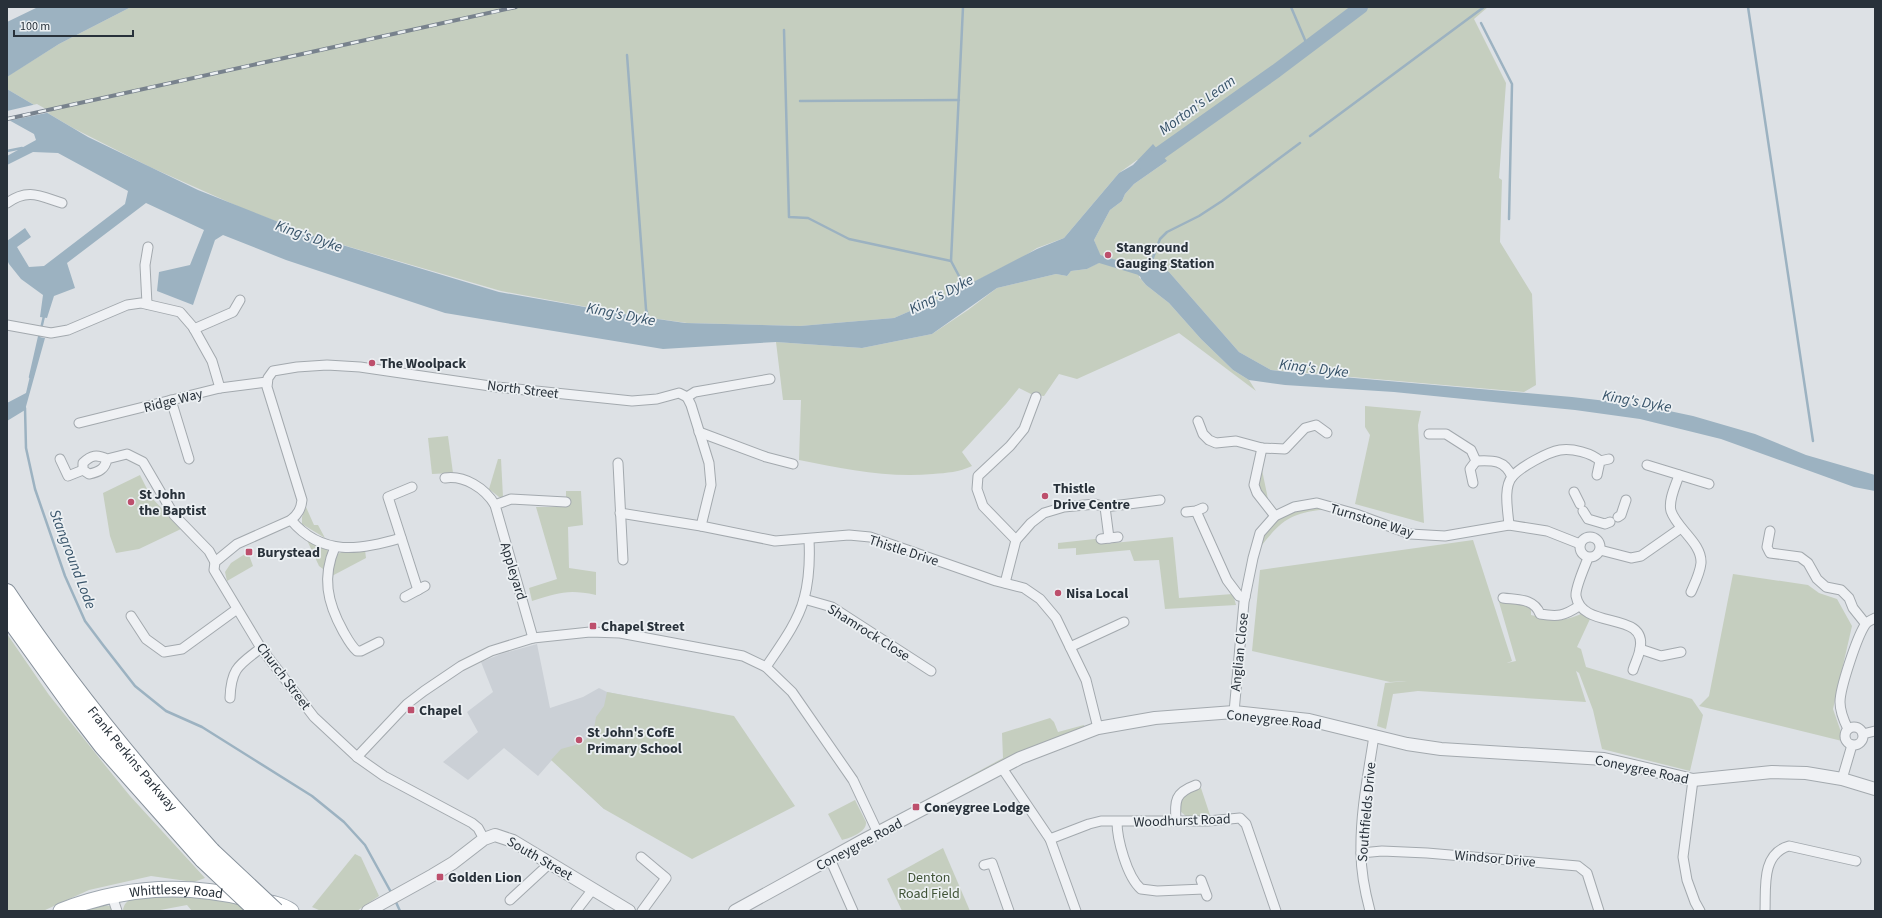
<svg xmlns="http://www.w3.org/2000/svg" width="1882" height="918" font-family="'Source Sans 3',sans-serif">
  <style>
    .built { fill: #cbd0d6 }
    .green { fill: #c5cebf }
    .water { fill: #9cb2c1 }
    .pier { fill: #dde1e5 }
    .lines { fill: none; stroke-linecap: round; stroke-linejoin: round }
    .stream { stroke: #9cb2c1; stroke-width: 2.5 }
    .canal { stroke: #9cb2c1; stroke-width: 8 }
    .river { stroke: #9cb2c1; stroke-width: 14 }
    .minor-casing { stroke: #a3a9ae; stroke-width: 11 }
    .tertiary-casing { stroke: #a3a9ae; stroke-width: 14 }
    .primary-casing { stroke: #9ea7af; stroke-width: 17 }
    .trunk-casing { stroke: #86909a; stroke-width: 18 }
    .minor { stroke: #eff1f4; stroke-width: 9 }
    .tertiary { stroke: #eff1f4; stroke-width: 12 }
    .primary { stroke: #fff; stroke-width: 15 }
    .trunk { stroke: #fff; stroke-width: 16 }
    .rail-casing { stroke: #78828d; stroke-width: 4 }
    .rail { stroke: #ecf0f3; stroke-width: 2.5; stroke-dasharray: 8; stroke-linecap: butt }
    .trunk-bridge-casing { stroke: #86909a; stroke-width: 18; stroke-linecap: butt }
    .trunk-bridge { stroke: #fff; stroke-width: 16 }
    .poi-dot { fill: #bd4f6c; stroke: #ecf0f3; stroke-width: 1.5 }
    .labels { text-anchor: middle; stroke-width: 3.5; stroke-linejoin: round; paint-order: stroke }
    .poi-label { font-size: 14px; font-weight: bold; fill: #28313a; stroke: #ecf0f3; text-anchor: start }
    .street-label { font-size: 14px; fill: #28313a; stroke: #ecf0f3 }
    .park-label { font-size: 14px; fill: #405437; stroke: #ecf0f3 }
    .water-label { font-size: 15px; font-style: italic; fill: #375369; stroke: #ecf0f3 }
  </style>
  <rect width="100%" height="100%" fill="#dde1e5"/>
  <polygon class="built" points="537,644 550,708 583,697 599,688 607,692 710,711 604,809 552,760 538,776 504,748 468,780 443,762 478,732 467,712 493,692 481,662 501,654"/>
  <g class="green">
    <path d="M 131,7 L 1488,7 L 1474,19 L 1506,83 L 1499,178 L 1502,180 L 1500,242 L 1532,294 L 1536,385 L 1524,392 L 1271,370 L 1239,352 L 1169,272 L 1147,265 L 1141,268 L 1139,277 L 1146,285 L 1169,303 L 1201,339 L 1233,370 L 1249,380 L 1256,391 L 1179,333 L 1077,379 L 1059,374 L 1044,396 L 1033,395 L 1019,388 L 1006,404 L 962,452 L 972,466 C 959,472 947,473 933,474 C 887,478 844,469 799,460 L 801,400 L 783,400 L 776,342 L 862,348 L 932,334 L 968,310 L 997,288 L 1056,274 L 1067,276 L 1071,271 L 1087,269 L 1102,261 L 1094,240 L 1110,210 L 1122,201 L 1125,194 L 1134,184 L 1167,161 L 1137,160 L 1119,173 L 1064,238 L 1037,248 L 1023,257 L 952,293 L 894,318 L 800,326 L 687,323 L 630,315 L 501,291 L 319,238 L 244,209 L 150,167 L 73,128 L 7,89 L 7,77 L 11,74 L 59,44 Z"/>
    <polygon points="1365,406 1421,411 1418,425 1424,523 1355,504 1370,435 1365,427"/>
    <polygon points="448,436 453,473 432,474 428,438"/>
    <polygon points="498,459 501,459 503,497 499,497 489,489"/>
    <path d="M 1262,470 L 1268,499 C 1257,490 1258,482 1262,470 Z"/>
    <polygon points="140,475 151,497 181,529 139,549 116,553 110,536 103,493"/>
    <path d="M 566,491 L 581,491 L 583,525 L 568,527 L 569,568 L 596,572 L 596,595 C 567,589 559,593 532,601 L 529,588 L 557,579 L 536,507 L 566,507 Z"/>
    <polygon points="306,507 314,525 318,525 325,538 302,524 302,517"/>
    <path d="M 1312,507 L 1328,509 C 1293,513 1284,517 1262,545 L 1259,543 C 1274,516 1284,514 1312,507 Z"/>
    <polygon points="1173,537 1179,598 1233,594 1236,605 1165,609 1159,560 1134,561 1130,550 1076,555 1076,548 1058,549 1058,543 1104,538 1104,544"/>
    <polygon points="306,538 325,547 328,551 323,569 319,566"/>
    <path d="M 1473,540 L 1512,661 L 1507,663 L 1516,661 L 1499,602 L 1531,605 L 1531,615 C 1553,620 1559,623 1581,614 L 1590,619 L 1577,647 L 1581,649 L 1586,667 L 1692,699 L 1703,715 L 1690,771 L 1602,749 L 1593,710 L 1579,673 L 1576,671 L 1586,702 L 1418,691 L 1393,694 L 1386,729 L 1377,726 L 1385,683 L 1407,681 L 1390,682 L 1252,651 L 1260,570 Z"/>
    <polygon points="365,550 366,558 330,577 335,555 342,552"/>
    <polygon points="248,552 253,566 227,581 225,572 231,563"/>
    <polygon points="1733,574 1808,585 1819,593 1837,599 1852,626 1833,709 1841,732 1842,741 1699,706 1709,696"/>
    <polygon points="7,634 49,695 104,764 130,796 205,878 194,882 151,876 89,890 43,911 7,911"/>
    <polygon points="607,692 734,716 795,806 692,859 604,809 551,760 561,749 579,744 588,738 594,729 596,717 604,706"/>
    <path d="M 1050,718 L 1054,722 L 1058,732 L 1084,725 L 1085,728 C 1016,749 954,788 891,821 L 891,819 L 1003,758 L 1002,733 Z"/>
    <polygon points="1201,788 1210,815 1199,816 1197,818 1188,818 1179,810 1179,799 1185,793"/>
    <path d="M 855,800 L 866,822 C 867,832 850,838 842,840 L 828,814 Z"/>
    <polygon points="943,848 970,911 902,911 887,879"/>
    <polygon points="355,854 361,857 379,896 357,911 321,911 312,907"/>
    <path d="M 149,895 L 231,899 L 260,911 L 192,911 L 187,905 L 155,911 L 123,911 C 124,897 139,897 149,895 Z"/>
    <polygon points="100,905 111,906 114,911 81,911"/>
  </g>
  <g class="water">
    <polygon points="38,7 131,7 59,44 7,77 7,22"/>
    <polygon points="7,89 88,137 198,190 319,238 499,292 630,315 685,323 800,326 894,318 952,293 1037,249 1064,238 1119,173 1133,165 1153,144 1167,161 1134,184 1125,194 1122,201 1110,210 1094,240 1103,261 1087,269 1071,271 1067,276 1056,274 997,288 932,334 862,348 776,342 663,349 445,313 286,260 223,235 215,240 193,305 157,291 159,272 190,265 204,230 146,203 67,263 75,288 54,296 47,318 40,317 43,295 21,279 9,264 7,260 7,241 25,228 31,237 17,247 29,267 44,266 125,204 128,191 58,153 33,152 7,165 7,156 36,140 34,134 7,119"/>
    <polygon points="1147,265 1160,266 1169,272 1239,352 1271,370 1297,373 1572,397 1641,405 1693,416 1755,434 1806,455 1875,475 1875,491 1854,487 1721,439 1640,419 1575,410 1394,392 1285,385 1249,380 1233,370 1201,339 1169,303 1146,285 1141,279 1139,271"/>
    <polygon points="39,337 45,338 25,410 7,421 7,403 26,393"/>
  </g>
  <polygon class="pier" points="37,104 51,112 7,121 7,111"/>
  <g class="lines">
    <g class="stream">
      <polyline points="1291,7 1308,47"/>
      <polyline points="1748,7 1813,441"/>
      <polyline points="1481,23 1512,84 1509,219"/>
      <polyline points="784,30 789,217 808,218 849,239 951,261 959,276"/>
      <polyline points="627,55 646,309 649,321"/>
      <polyline points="800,101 959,100"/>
      <polyline points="1310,136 1484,7"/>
      <polyline points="7,151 22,148"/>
      <polyline points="951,261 963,7"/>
      <polyline points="1149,268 1160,239 1167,232 1199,216 1222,201 1300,143"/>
      <polyline points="41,329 44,316"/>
      <polyline points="30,377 40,333"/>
      <polyline points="25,408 26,448 35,489 65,576 85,621 103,645 135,686 166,711 202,727 312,796 344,822 365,845 392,894"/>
      <polyline points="395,900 400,911"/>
    </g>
    <polyline class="canal" points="1093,257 1139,271 1148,277"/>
    <polyline class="river" points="1146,165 1160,153 1276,71 1361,7"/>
    <g class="minor-casing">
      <g id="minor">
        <path d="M 7,203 C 28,188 40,196 62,203"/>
        <polyline points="147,304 145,265 148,247"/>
        <polyline points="7,325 51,333 68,330 127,305 141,303 180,312 193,327 212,361 220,388"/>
        <polyline points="194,329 233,312 240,300"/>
        <polyline points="687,397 691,405 709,463 711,485 701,526"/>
        <polyline points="687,397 695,392 770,379"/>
        <polyline points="171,400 189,459"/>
        <polyline points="1198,421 1203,434 1209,440 1216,443 1236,441 1262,448 1285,449 1305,428 1316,425 1327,433"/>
        <polyline points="79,423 220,388 267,382"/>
        <polyline points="699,432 766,457 793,464"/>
        <polyline points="1429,434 1446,434 1471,450 1476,461 1470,469 1473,483"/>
        <polyline points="1262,448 1254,485 1257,493 1275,516"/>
        <polyline points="60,459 68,476 83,470"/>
        <path d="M 107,459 C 105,469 99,472 89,474 L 83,470 L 83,463 C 91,455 97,454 107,459 L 127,454 L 143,462 L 174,515 L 209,551 L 215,562"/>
        <path d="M 1476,461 C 1493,460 1505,460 1512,477"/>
        <polyline points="618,463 623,560"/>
        <polyline points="1647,465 1709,484"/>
        <polyline points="1597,475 1600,461 1609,459"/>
        <path d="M 1679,475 C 1676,485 1668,500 1671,511 C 1677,529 1702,543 1701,563 C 1700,573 1695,583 1691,592"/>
        <path d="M 445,478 C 464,475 485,488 495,505"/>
        <polyline points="412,487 388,497 418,590 425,586"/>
        <polyline points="1574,492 1580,504"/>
        <polyline points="1196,511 1227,580 1239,596 1245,597"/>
        <polyline points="1583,511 1588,519 1605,524 1610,522"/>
        <polyline points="1186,512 1196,511 1203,508"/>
        <polyline points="620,513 701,526 775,541 849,535 870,537 996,581 1024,588 1040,599 1056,618 1086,680 1098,728"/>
        <polyline points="1618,517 1621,515 1626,500"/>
        <path d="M 291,520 C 322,557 361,550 401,538"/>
        <path d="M 1509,525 C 1508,511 1503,488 1512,477 C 1520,467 1548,452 1560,450 C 1572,448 1592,453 1600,461"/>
        <polyline points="1770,531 1767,547 1770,553 1800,557 1808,563 1817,579 1826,587 1841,590 1849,598 1853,608 1865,623"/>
        <circle cx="1590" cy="547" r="10"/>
        <polyline points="1109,538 1105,507 1160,500"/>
        <polyline points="1101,539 1118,537"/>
        <polyline points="1016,540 983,506 977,489 978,476 1010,446 1024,429 1036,397"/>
        <path d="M 335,547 C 322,577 327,602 343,631 C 347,638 351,646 357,651 L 361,651 L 379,642"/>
        <polyline points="1600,550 1631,558 1641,556 1681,528"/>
        <path d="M 1588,558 C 1585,566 1575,588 1576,596 C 1582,631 1648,610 1640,649 C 1639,656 1635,663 1633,670"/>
        <polyline points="1005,583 1016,540 1031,523 1044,513 1064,507 1095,504 1105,507"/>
        <polyline points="405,597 418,590"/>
        <path d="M 1503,598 C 1517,600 1534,598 1540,614 C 1558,617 1564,616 1579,606"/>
        <polyline points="804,599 832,607 931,671"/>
        <polyline points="131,616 146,639 164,652 182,649 237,609"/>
        <polyline points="533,638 495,505 511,499 566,502"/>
        <polyline points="1070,647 1124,622"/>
        <polyline points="1640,649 1661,656 1681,652"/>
        <path d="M 766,667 C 780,646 797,624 804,599 C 809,580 810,559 809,540"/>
        <path d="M 230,698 C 231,668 239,665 261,648"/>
        <polyline points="1234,712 1244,602 1253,558 1260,533 1275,516 1294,507 1317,503 1356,514 1410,534 1445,536 1509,525 1547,531 1580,544"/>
        <circle cx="1854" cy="736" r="9"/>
        <path d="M 1848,729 C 1844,721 1840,712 1840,702 C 1840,688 1857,637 1865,625 C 1867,621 1872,620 1875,618"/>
        <polyline points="1863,734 1875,731"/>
        <polyline points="357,757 407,704 424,691 461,666 491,651 533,638 590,632 620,633 743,656 766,667 792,692 853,780 878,833"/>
        <polyline points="1002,768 1050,839 1076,911"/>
        <polyline points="1842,779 1852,745"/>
        <polyline points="1693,780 1683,857 1687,880 1695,902 1700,911"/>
        <path d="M 1176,821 C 1175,801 1174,793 1196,785"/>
        <path d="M 1117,822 C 1117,839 1127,877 1141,889 L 1157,891 L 1204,889"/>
        <path d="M 484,839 L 478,828 L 472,823 L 384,776 L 357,757 L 314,717 L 261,648 L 214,570 L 215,562 L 237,544 L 291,520 C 298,514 301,509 302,500 L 267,387 L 268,378 L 273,371 L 297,367 L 327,365 L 360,367 L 497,387 L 632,401 L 657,399 L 679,393 L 687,397"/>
        <polyline points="1050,839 1089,824 1101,821 1208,821 1240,818 1246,824 1276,911"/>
        <polyline points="1361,853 1382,851 1427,853 1578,866 1587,873 1599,911"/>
        <polyline points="641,857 666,878 642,911"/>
        <polyline points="830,859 853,911"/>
        <polyline points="984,865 992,863 1009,911"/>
        <polyline points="1201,880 1207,896"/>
        <polyline points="112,896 117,911"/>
        <polyline points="510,900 549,864"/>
        <polyline points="576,911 593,889"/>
        <path d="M 1370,911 C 1365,892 1361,872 1361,853 C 1360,814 1368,775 1374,736"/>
        <path d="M 1765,911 C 1766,888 1761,854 1789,846 L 1856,861"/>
      </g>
    </g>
    <g class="tertiary-casing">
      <g id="tertiary">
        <polyline points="368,911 433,875 453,863 484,839 495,835 513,841 629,911"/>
        <polyline points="735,911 862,841 1020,758 1098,728 1155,718 1234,712 1309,720 1407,744 1441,749 1604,759 1693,780 1772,772 1806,773 1842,779 1875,789"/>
      </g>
    </g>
    <g class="primary-casing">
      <g id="primary">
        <path id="s1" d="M 61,911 C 124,886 185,883 250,899 C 264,902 279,903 291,911"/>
      </g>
    </g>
    <g class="trunk-casing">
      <g id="trunk">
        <path id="s2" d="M 7,592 C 68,684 138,769 212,851"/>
        <polyline points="7,616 76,712 102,746 203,860"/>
      </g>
    </g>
    <use href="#minor" class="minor"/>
    <use href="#tertiary" class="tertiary"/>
    <use href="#primary" class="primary"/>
    <use href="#trunk" class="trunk"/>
    <g class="rail-casing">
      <polyline id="rail" points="7,119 516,7"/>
    </g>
    <use href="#rail" class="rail"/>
    <g class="trunk-bridge-casing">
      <g id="trunk-bridge">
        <polyline points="212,851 276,911"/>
        <polyline points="203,860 257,911"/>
      </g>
    </g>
    <use href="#trunk-bridge" class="trunk-bridge"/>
  </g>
  <g class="poi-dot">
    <circle cx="1108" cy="255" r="4"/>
    <circle cx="372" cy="363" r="4"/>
    <circle cx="1045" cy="496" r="4"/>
    <circle cx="131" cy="502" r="4"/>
    <rect x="245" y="548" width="8" height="8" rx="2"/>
    <circle cx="1058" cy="593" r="4"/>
    <rect x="589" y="622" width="8" height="8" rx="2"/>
    <rect x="407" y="706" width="8" height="8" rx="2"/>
    <circle cx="579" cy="740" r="4"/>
    <rect x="912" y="803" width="8" height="8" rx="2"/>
    <rect x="436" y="873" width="8" height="8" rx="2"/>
  </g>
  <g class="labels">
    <g class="poi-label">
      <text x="1116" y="252">Stanground<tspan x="1116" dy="16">Gauging Station</tspan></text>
      <text x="380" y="368">The Woolpack</text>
      <text x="1053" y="493">Thistle<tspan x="1053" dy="16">Drive Centre</tspan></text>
      <text x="139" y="499">St John<tspan x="139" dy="16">the Baptist</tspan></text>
      <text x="257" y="557">Burystead</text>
      <text x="1066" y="598">Nisa Local</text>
      <text x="601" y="631">Chapel Street</text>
      <text x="419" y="715">Chapel</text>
      <text x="587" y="737">St John's CofE<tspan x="587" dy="16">Primary School</tspan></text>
      <text x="924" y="812">Coneygree Lodge</text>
      <text x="448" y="882">Golden Lion</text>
    </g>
    <g class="street-label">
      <text transform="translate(523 389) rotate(7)" y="5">North Street</text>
      <text transform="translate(173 400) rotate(-14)" y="5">Ridge Way</text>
      <text transform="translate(1372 520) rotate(17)" y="5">Turnstone Way</text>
      <text transform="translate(904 550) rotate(18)" y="5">Thistle Drive</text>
      <text transform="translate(514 571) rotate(73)" y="5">Appleyard</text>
      <text transform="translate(869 632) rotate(32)" y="5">Shamrock Close</text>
      <text transform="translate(1239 652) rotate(-84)" y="5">Anglian Close</text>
      <text transform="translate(284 676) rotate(53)" y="5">Church Street</text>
      <text transform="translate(1274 719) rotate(6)" y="5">Coneygree Road</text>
      <text dy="5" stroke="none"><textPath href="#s2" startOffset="209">Frank Perkins Parkway</textPath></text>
      <text transform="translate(1642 769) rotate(12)" y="5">Coneygree Road</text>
      <text transform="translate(1366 812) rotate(-85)" y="5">Southfields Drive</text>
      <text transform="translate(1182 820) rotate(-2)" y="5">Woodhurst Road</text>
      <text transform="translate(859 844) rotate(-28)" y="5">Coneygree Road</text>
      <text transform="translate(540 858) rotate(30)" y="5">South Street</text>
      <text transform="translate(1495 858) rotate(5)" y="5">Windsor Drive</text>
      <text dy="5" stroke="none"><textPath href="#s1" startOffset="118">Whittlesey Road</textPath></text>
    </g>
    <g class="park-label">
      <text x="929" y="882">Denton<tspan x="929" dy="16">Road Field</tspan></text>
    </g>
    <g class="water-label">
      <text transform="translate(1197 105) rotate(-36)" y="5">Morton's Leam</text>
      <text transform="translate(309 236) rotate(19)" y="5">King's Dyke</text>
      <text transform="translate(941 294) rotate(-27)" y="5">King's Dyke</text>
      <text transform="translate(621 314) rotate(11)" y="5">King's Dyke</text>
      <text transform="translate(1314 368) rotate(7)" y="5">King's Dyke</text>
      <text transform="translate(1637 401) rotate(10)" y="5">King's Dyke</text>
      <text transform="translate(73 559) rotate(69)" y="5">Stanground Lode</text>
    </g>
  </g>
  <rect width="1882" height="918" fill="none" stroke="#28313a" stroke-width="16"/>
  <path d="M14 30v6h119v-6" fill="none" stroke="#28313a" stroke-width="2"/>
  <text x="20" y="30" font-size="12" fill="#28313a" stroke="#ecf0f3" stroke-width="3" paint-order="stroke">100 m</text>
</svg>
